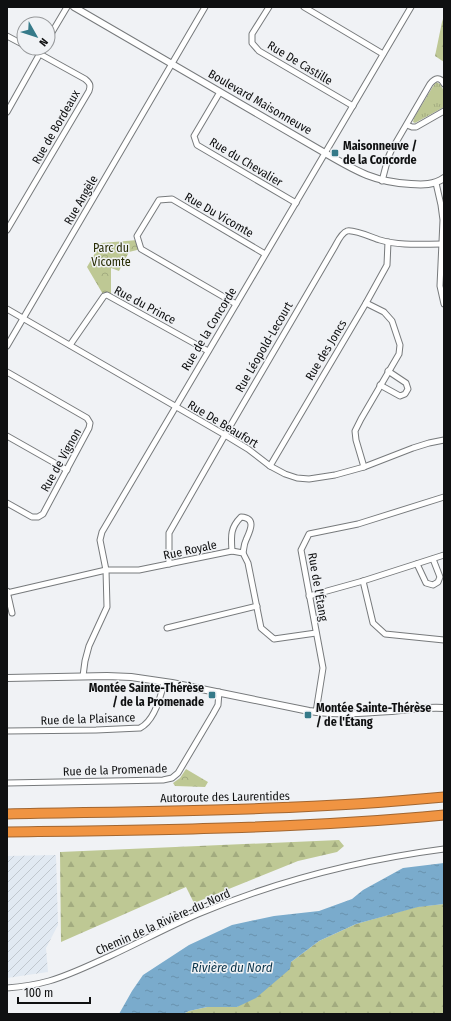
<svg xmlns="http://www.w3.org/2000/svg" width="451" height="1021" font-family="'Fira Sans Condensed',sans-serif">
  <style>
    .industrial { fill: url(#industrial-furrows) }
    .grass { fill: url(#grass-tufts) }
    .forest { fill: url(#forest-firs) }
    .park { fill: url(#park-crowns) }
    .water { fill: url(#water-ripples) }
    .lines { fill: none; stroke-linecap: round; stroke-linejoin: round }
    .minor-casing { stroke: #777a7c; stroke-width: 7 }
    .tertiary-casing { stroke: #777a7c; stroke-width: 8 }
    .motorway-casing { stroke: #a16631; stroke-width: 11 }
    .minor { stroke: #fff; stroke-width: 5 }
    .tertiary { stroke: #fff; stroke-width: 6 }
    .motorway { stroke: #f09442; stroke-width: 9 }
    .poi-dot { fill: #367a89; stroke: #f0f2f5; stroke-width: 1.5 }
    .labels { text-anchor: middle; stroke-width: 3; stroke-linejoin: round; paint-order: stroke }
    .street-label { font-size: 12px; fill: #0f1011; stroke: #f0f2f5 }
    .poi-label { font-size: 12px; font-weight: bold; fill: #0f1011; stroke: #f0f2f5; text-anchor: start }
    .park-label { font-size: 12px; fill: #272c03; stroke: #f0f2f5 }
    .water-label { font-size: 13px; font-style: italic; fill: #0a344b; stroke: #f0f2f5 }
  </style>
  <defs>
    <pattern id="industrial-furrows" width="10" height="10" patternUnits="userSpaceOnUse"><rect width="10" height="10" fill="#e1e9f2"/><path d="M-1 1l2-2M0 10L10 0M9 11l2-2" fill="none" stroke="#c0c7ce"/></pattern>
    <pattern id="grass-tufts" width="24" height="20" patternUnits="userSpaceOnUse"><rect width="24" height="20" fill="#bec894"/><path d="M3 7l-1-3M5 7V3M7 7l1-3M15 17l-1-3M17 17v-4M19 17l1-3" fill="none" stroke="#a2ab7f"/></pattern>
    <pattern id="forest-firs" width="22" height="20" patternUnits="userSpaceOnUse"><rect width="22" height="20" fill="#bec894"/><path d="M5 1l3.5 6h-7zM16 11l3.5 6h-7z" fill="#a2ab7f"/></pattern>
    <pattern id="park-crowns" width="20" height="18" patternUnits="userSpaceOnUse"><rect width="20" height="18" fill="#bec894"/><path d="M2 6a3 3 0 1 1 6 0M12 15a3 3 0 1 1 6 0" fill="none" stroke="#a2ab7f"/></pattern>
    <pattern id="water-ripples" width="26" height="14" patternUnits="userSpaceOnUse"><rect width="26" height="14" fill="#7aabcc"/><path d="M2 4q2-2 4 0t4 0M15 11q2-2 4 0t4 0" fill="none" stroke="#6892ae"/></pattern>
  </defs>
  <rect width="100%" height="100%" fill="#f0f2f5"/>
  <polygon class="industrial" points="56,855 58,925 46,948 48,972 7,978 7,856"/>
  <polygon class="grass" points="436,82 440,84 444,91 444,107 415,123 413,122 414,118 432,88"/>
  <g class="forest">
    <polygon points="444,16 444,62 435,56 442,22"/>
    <polygon points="339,840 344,846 337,852 298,861 194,903 186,887 61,942 60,852"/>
    <polygon points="444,904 444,1014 183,1014 189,1011 207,1007 237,1007 291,962 319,941 356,924 416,907"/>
  </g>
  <g class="park">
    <polygon points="138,240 141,249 129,252 119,271 111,268 111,297 104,296 87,267 101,243"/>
    <polygon points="186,769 208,782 205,787 175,786 173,783 180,778"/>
  </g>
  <polygon class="water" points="444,863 444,904 418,907 356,924 319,941 291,962 290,969 256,998 237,1007 207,1007 189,1011 183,1014 119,1014 132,991 143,975 189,945 232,925 274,916 319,911 352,899 363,890 403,868"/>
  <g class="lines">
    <g class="minor-casing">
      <g id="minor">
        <polyline points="269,7 252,34 252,43 259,51 353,106"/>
        <polyline points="304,7 383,54"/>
        <polyline points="7,36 24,45"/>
        <polyline points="48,39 67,7"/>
        <polyline points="220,92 194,136 197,145 296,203"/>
        <polyline points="7,112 43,48"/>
        <polyline points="407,125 412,127 416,127 444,111"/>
        <path d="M 382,181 L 388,158 L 391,151 L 430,84 C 435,78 440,76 444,84"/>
        <polyline points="436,183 441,205 443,220 440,286 444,304"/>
        <path d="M 7,230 L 89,91 C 91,85 90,83 85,79 L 29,48"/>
        <polyline points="236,304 141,249 137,236 159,200 172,199 265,254"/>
        <polyline points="7,309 225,435 248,449 270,466 285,474 297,478 309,479 335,475 364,467 413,448 429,443 444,440"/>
        <polyline points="70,345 104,296 107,295 208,351"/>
        <polyline points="7,346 205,7"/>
        <polyline points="7,372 87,418 90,423 89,428 43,514 38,517 32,517 7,503"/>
        <polyline points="380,385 400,396 405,394 408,389 406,383 388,371"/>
        <polyline points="7,436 67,470"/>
        <polyline points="270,466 366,303 387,265 388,242"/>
        <polyline points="364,467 356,440 355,431 361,419 399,354 400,345 392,321 384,312 366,303"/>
        <path d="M 232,551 C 231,536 230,528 241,517 C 257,518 250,531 246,540 C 244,544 244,548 243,553"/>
        <path d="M 169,564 L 169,533 L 225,435 L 334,248 C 337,243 341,233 347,231 C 354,229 373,238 380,240 C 400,246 422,244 442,244"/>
        <polyline points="417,564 426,583 433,585 438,582 440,577 433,559"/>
        <polyline points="363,581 373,623 385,634 444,640"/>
        <polyline points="7,591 12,613"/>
        <polyline points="7,593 106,570 139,570 232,551 243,553 248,563 261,628 274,639 316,633"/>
        <polyline points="309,596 363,581 444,555"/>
        <polyline points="167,628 257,606"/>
        <polyline points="83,676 85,661 89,646 107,607 106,570 100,540 102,532 411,7"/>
        <polyline points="316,712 323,668 301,550 309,534 358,524 444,497"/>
        <path d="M 7,731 L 96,730 L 140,728 C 154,721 161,696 164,682"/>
        <polyline points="7,783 163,780 172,778 178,773 213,714 218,705 219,692"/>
        <path d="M 7,988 C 21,987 35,985 49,981 C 70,975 90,965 110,956 C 140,942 168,927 198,914 C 277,881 360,860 444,849"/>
      </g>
    </g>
    <g class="tertiary-casing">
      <g id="tertiary">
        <path d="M 74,7 L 325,153 C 356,171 374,182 411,184 C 423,185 434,185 444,178"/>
        <path d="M 7,678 L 107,676 L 131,677 L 172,683 L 309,711 C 337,715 364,713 392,711 C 409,709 427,707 444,708"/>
      </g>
    </g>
    <g class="motorway-casing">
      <g id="motorway">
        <path d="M 7,814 C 153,811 299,811 444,797"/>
        <path d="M 7,832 C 153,830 299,829 444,815"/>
      </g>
    </g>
    <use href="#minor" class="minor"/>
    <use href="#tertiary" class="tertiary"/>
    <use href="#motorway" class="motorway"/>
  </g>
  <g class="poi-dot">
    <rect x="331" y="149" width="8" height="8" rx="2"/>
    <rect x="208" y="691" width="8" height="8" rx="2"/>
    <rect x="304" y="711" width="8" height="8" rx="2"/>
  </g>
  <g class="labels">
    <g class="street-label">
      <text transform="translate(300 63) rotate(31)" y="4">Rue De Castille</text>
      <text transform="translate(260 102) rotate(30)" y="4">Boulevard Maisonneuve</text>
      <text transform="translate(56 127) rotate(-60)" y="4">Rue de Bordeaux</text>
      <text transform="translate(246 162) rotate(31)" y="4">Rue du Chevalier</text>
      <text transform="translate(81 200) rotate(-60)" y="4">Rue Angèle</text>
      <text transform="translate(219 215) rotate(30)" y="4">Rue Du Vicomte</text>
      <text transform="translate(145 305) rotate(28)" y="4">Rue du Prince</text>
      <text transform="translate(209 329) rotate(-59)" y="4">Rue de la Concorde</text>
      <text transform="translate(264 347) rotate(-60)" y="4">Rue Léopold-Lecourt</text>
      <text transform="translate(326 350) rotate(-59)" y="4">Rue des Joncs</text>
      <text transform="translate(223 424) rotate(31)" y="4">Rue De Beaufort</text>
      <text transform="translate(61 460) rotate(-61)" y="4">Rue de Vignon</text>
      <text transform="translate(190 550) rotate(-12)" y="4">Rue Royale</text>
      <text transform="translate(318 587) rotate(80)" y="4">Rue de l'Étang</text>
      <text transform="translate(88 719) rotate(-2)" y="4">Rue de la Plaisance</text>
      <text transform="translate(115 770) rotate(-2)" y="4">Rue de la Promenade</text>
      <text transform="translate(225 797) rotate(-1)" y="4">Autoroute des Laurentides</text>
      <text transform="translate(163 922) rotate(-24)" y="4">Chemin de la Rivière-du-Nord</text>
    </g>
    <g class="poi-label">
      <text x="343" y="150">Maisonneuve /<tspan x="343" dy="14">de la Concorde</tspan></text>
      <text x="204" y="692" text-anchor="end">Montée Sainte-Thérèse<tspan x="204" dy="14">/ de la Promenade</tspan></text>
      <text x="316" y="712">Montée Sainte-Thérèse<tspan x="316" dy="14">/ de l'Étang</tspan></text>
    </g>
    <g class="park-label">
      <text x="111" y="252">Parc du<tspan x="111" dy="14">Vicomte</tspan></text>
    </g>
    <g class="water-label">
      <text x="232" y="972">Rivière du Nord</text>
    </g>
  </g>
  <rect width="451" height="1021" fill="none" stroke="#0f1011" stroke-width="16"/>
  <g transform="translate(36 36) rotate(129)"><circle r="19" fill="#f0f2f5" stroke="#96989a"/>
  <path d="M0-3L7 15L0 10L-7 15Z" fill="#367a89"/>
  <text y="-6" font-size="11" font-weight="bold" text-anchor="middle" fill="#0f1011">N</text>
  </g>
  <path d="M18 997v6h72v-6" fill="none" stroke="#0f1011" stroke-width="2"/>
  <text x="24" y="997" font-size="12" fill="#0f1011" stroke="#f0f2f5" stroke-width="3" paint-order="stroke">100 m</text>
</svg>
